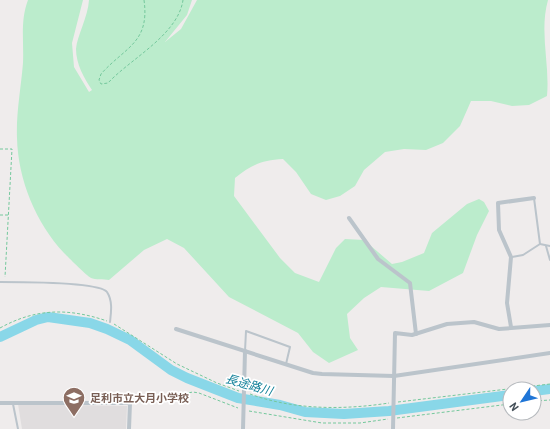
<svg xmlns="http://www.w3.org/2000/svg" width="550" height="429" font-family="Barlow,'Noto Sans JP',sans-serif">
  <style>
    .education { fill: #e0ddde }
    .green { fill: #bbeccc }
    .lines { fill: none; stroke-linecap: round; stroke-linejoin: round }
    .river { stroke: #89d7e8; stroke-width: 10 }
    .path { stroke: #74c89c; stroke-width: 1; stroke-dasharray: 3 2; stroke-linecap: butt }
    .lane { stroke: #bbc4cb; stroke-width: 2 }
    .street { stroke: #bbc4cb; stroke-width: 4 }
    .labels { text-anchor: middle; stroke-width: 3.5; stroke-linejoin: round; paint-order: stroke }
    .education-label { font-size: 11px; font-weight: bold; fill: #785e54; stroke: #fff; text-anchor: start }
    .water-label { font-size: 12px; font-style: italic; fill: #118099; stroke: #fff }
  </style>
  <rect width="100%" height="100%" fill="#efecec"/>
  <polygon class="education" points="18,404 127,406 126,429 22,429"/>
  <path class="green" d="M 28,0 L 83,0 L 72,43 L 74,67 L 89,92 L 92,90 C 84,78 76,64 76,49 C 77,36 88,17 89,0 L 192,0 L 187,15 L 165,42 L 181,29 L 197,0 L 548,0 C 539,32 550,64 547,96 L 529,105 L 512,106 L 491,101 L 471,101 L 460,126 L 443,143 L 426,150 L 404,149 L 385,152 L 364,170 L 355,186 L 340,196 L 326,200 L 311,194 L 296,172 L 283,159 C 262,160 251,165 235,178 L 234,196 L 280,258 L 295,273 L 319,282 L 336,248 L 345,239 L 364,240 L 392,264 L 402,262 L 424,253 L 432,233 L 467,204 L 479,199 L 484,202 L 489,211 L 477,235 L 463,273 L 429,291 L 381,287 L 364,298 L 347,314 L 350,338 L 358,350 L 329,363 L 313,352 L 298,333 L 229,297 L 184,248 L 167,239 L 144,250 L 109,280 C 104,279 95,280 91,278 C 86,275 69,258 64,253 C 36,223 18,180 17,138 C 16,113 21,88 23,63 C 24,41 20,21 28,0 Z"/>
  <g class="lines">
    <g class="river">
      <polyline points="0,337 36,320 48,317 90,323 107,329 130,340 171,370 187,378 238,398 280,405 305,412 344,414 389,411 510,395"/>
      <polyline points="534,391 550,389"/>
    </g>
    <g class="path">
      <path d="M 144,0 C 150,43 125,47 101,74 L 99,80 L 101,84 L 108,83 C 130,59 178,35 183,0"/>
      <polyline points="0,149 12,149 5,277"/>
      <polyline points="0,215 8,215"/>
      <polyline points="114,324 177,364 217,383 239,391"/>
      <path d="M 0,328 C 36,308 69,308 107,321"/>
      <path d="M 250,394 C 293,410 344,410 389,403"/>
      <polyline points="534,401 550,400"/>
      <polyline points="398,402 550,384"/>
      <polyline points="135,403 193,392 199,393 238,408"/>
      <polyline points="249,411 322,423 360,423 388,419"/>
      <polyline points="397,418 510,404"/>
    </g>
    <g class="lane">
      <polyline points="534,198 540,244 550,246"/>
      <polyline points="546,246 550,260"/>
      <polyline points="512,257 523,255 540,244"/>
      <path d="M 0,282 C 17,282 99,282 107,292 C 113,301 111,313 110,322"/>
      <polyline points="245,351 246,331 290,347 286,364"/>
      <polyline points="13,404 18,429"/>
    </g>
    <g class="street">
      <polyline points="349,218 378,259 410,283 416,334"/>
      <polyline points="511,327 507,303 511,257 499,230 498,203 534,198"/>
      <polyline points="176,329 313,373 322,374 394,376 550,353"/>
      <polyline points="0,403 130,403 129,429"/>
      <polyline points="243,429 245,351"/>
      <polyline points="393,429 395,333 412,335 447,324 474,322 499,329 550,325"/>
    </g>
  </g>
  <defs>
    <g id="school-pin" transform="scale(1.15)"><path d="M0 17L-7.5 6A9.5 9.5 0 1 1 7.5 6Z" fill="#8d6e63" stroke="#fff"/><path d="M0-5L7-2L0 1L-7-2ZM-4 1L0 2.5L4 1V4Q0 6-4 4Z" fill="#fff"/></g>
  </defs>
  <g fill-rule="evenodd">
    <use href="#school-pin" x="74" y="398"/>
  </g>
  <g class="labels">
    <g class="education-label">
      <text x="90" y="402">足利市立大月小学校</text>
    </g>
    <g class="water-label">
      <text transform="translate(249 385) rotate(16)" y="4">長途路川</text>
    </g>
  </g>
  <g transform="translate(522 401) rotate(235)"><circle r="19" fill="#ffffff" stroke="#b5b9bd"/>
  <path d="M0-3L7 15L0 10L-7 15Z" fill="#1f75d6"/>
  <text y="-6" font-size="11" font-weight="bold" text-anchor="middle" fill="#455059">N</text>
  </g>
</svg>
